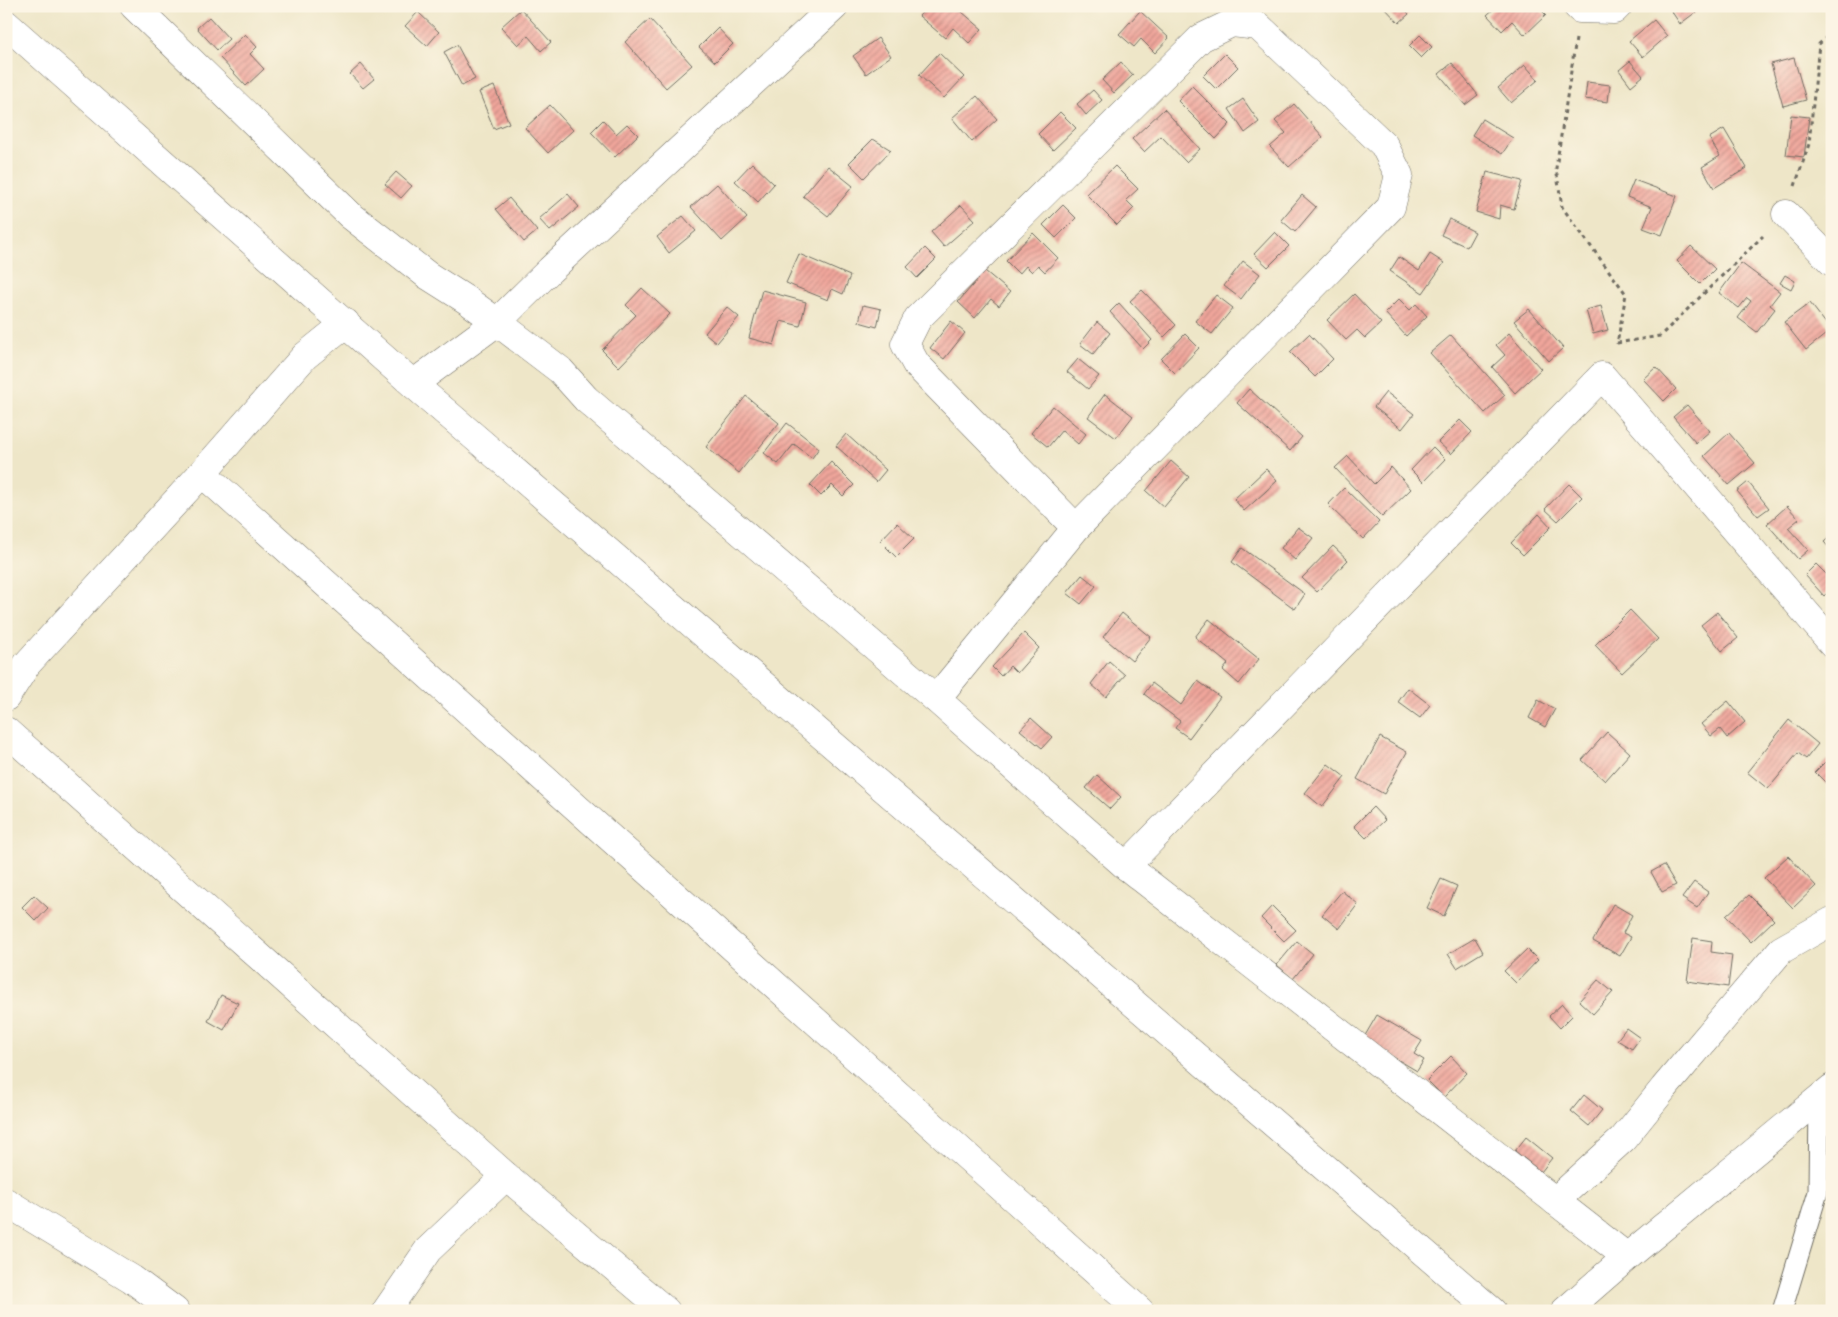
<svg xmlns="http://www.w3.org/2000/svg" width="1838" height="1317" font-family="Dekko,sans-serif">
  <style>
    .building { fill: url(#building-hatch) }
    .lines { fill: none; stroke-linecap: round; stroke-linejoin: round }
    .service-casing { stroke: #6f6c62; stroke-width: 21 }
    .minor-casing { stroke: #6f6c62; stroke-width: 29 }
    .secondary-casing { stroke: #6f6c62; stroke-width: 29 }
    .path { stroke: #6f6c62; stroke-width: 3; stroke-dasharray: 4 4; stroke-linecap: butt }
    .service { stroke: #fff; stroke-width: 19 }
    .minor { stroke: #fff; stroke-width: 28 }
    .secondary { stroke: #fff; stroke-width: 28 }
  </style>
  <defs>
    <pattern id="building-hatch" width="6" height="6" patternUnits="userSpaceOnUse" patternTransform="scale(1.25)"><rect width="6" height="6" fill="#f0a69b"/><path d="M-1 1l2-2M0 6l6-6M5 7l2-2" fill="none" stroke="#c3877f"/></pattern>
  </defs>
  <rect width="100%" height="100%" fill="#fcf5e5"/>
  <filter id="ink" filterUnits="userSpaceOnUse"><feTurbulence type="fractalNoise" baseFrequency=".02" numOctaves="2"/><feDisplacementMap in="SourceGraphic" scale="10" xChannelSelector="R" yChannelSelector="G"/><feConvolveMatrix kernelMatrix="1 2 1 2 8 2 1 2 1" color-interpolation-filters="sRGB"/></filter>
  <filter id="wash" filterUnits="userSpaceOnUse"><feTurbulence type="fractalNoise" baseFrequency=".0096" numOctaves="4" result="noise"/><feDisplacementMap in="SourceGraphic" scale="20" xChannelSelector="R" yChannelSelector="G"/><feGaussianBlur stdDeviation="1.12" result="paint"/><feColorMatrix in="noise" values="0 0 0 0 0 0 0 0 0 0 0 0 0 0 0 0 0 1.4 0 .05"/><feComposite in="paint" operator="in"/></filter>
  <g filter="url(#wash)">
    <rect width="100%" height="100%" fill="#eee6c8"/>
    <g id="blocks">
      <g class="building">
        <polygon points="928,6 955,6 982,29 969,43 953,28 945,38 919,16"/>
        <polygon points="1383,6 1402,6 1409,14 1399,23"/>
        <polygon points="1497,6 1537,6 1546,15 1525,35 1512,21 1502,31 1487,15"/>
        <polygon points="1673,6 1704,6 1680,24 1670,9"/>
        <polygon points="521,9 551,42 541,51 528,36 518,45 501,27"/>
        <polygon points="1140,11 1169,38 1155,53 1141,39 1134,47 1119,34"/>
        <polygon points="418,12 439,32 427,46 405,26"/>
        <polygon points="209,17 229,39 217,50 197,28"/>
        <polygon points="650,19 692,65 666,88 625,42"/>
        <polygon points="1654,20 1667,36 1643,57 1629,41"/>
        <polygon points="718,28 733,44 715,62 699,47"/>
        <polygon points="245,34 257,47 250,54 264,69 246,86 220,58"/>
        <polygon points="1420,35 1432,47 1421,58 1409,46"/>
        <polygon points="878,38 891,56 866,74 853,56"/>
        <polygon points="457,45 475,79 462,86 444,52"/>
        <polygon points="939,53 964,77 944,98 919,75"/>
        <polygon points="1225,54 1238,67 1216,89 1203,76"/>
        <polygon points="1794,58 1806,100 1783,106 1771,64"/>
        <polygon points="1630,61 1643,76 1631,86 1619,70"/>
        <polygon points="1121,62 1133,75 1114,93 1102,80"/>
        <polygon points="1452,63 1478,95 1465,105 1439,74"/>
        <polygon points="361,64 374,79 363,88 350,74"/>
        <polygon points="1525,65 1538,80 1511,103 1498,88"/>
        <polygon points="1587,82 1610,85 1608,102 1585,99"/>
        <polygon points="494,86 509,123 494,129 479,92"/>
        <polygon points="1192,86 1230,124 1216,139 1178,101"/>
        <polygon points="1093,90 1102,100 1086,115 1077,104"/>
        <polygon points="977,96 997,119 972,142 952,118"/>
        <polygon points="1243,99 1259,122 1245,133 1229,109"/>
        <polygon points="1294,104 1323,137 1289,167 1270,147 1286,133 1275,121"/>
        <polygon points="550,105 573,130 548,153 525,128"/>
        <polygon points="1164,109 1200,149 1186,162 1161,136 1144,152 1132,139"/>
        <polygon points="1060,112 1076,128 1053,150 1038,134"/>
        <polygon points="1791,115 1809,117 1804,157 1786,155"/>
        <polygon points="1482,119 1513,138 1502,154 1472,135"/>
        <polygon points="603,120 616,134 627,124 638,135 615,157 591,132"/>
        <polygon points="1724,129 1747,168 1714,188 1702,167 1720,156 1709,138"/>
        <polygon points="873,139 891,150 864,178 849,163"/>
        <polygon points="752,163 774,184 758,202 735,181"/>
        <polygon points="828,166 853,186 828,216 803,196"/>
        <polygon points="1115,166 1138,189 1126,200 1134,208 1117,225 1086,194"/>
        <polygon points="396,172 412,186 401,198 385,184"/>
        <polygon points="1487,172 1522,181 1514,209 1500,205 1499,219 1476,212"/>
        <polygon points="1634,180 1677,196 1662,235 1643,228 1652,207 1627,197"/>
        <polygon points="717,184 747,218 722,241 691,207"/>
        <polygon points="568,194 579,207 550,231 539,219"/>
        <polygon points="1302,195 1316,207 1295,232 1281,220"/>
        <polygon points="509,198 537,231 524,242 496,209"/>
        <polygon points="961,205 975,220 944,247 931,232"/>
        <polygon points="1063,205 1076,218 1056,238 1043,225"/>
        <polygon points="683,216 696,231 669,253 657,237"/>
        <polygon points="1449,219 1475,232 1467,247 1441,235"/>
        <polygon points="1275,232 1289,246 1268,267 1254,254"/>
        <polygon points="1033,233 1058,258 1045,272 1038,265 1032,272 1026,266 1019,274 1006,261"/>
        <polygon points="1691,246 1715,269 1700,284 1677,261"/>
        <polygon points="925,248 936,259 917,278 907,267"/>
        <polygon points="799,254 850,276 843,294 832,289 828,300 786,283"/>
        <polygon points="1430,254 1444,263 1423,293 1390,271 1399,257 1419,271"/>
        <polygon points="1243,261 1260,274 1241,299 1224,286"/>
        <polygon points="1741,263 1780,292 1770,305 1775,309 1757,332 1738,318 1751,301 1747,298 1739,308 1719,293"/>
        <polygon points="985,271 1010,292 999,306 991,299 975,318 958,302"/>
        <polygon points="1785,275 1795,281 1791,289 1780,283"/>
        <polygon points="642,288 670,314 619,367 602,350 636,315 626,305"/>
        <polygon points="762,290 806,302 800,326 781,321 774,345 749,338"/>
        <polygon points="1142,290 1176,325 1164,337 1130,301"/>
        <polygon points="1354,294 1381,323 1365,338 1357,330 1346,340 1327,320"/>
        <polygon points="1216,295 1233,308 1212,334 1195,321"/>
        <polygon points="1399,299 1410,310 1416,304 1427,316 1406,336 1385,313"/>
        <polygon points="1119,303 1152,340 1143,349 1110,312"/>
        <polygon points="1810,303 1831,330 1806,350 1784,322"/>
        <polygon points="863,305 881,309 877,327 859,322"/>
        <polygon points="1601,306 1608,330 1593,334 1586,310"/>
        <polygon points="727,307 739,317 717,343 705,333"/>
        <polygon points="1529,309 1563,348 1549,361 1514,321"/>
        <polygon points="951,321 965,333 944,359 930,348"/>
        <polygon points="1097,322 1110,333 1093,354 1080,344"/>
        <polygon points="1509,333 1541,369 1515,393 1492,367 1505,355 1496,345"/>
        <polygon points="1185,334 1199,348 1175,373 1161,359"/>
        <polygon points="1309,334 1333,359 1315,377 1290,352"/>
        <polygon points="1451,335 1505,395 1485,413 1430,353"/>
        <polygon points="1078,359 1099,376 1088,389 1067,372"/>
        <polygon points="1656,367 1676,389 1664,401 1643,379"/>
        <polygon points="1249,389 1302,437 1290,451 1237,403"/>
        <polygon points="1386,392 1414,414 1402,429 1374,407"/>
        <polygon points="1105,394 1133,416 1116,438 1088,417"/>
        <polygon points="746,396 779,423 739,473 706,447"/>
        <polygon points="1687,405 1710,431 1696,443 1673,417"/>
        <polygon points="1053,406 1086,434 1078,444 1062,430 1048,447 1031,433"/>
        <polygon points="1460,420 1472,432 1451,454 1438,442"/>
        <polygon points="787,423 819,448 812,458 794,444 778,464 764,453"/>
        <polygon points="1729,433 1755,463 1729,485 1704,456"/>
        <polygon points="846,434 886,470 876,482 836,446"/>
        <polygon points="1433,447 1445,459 1423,482 1411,470"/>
        <polygon points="1348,456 1374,484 1391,467 1411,489 1382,517 1335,468"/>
        <polygon points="1171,461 1189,477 1164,507 1146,491"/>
        <polygon points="831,462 854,485 843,496 832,485 821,496 810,485"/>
        <polygon points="1266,469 1277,481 1244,511 1234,499"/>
        <polygon points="1748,482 1769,508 1758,516 1737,491"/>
        <polygon points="1569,484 1582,497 1558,521 1545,509"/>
        <polygon points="1344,488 1379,522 1363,539 1328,505"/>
        <polygon points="1787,506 1799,519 1788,528 1808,550 1798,559 1767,524"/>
        <polygon points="1539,514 1551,527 1523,555 1511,543"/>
        <polygon points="897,523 914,539 896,557 880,541"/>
        <polygon points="1298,527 1313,538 1295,560 1281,548"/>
        <polygon points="1832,535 1832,551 1824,542"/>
        <polygon points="1333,546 1348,560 1317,592 1302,578"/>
        <polygon points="1242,548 1305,594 1295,609 1232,562"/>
        <polygon points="1816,564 1832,580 1832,588 1824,596 1805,575"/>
        <polygon points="1082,575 1096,586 1081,604 1067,593"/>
        <polygon points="1630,610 1658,639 1622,673 1595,645"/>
        <polygon points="1717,612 1738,638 1722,651 1701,625"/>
        <polygon points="1122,613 1151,637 1132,661 1103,637"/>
        <polygon points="1209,619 1259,659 1239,684 1223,670 1228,664 1195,637"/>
        <polygon points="1024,633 1039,648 1017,673 1010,666 1001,676 992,667"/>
        <polygon points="1109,661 1125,675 1106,697 1091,684"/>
        <polygon points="1198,681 1220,697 1189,738 1175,728 1180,721 1144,694 1152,683 1181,705"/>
        <polygon points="1408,688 1430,705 1420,718 1398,702"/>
        <polygon points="1538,700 1555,709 1545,727 1529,718"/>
        <polygon points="1728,701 1745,722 1727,738 1720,729 1711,736 1701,724"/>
        <polygon points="1031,718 1052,737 1042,748 1020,730"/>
        <polygon points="1789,720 1818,744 1806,759 1798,753 1768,789 1747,772"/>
        <polygon points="1607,732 1630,753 1605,781 1582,760"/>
        <polygon points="1380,737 1407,752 1384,794 1357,779"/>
        <polygon points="1827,760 1832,765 1832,789 1815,772"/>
        <polygon points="1328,764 1345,777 1322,807 1305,793"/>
        <polygon points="1097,775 1121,797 1110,809 1086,788"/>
        <polygon points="1373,807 1385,820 1366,838 1354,826"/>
        <polygon points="1788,856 1816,886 1793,908 1764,878"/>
        <polygon points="1664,865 1676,885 1662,892 1651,872"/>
        <polygon points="1441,879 1457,886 1444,916 1427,908"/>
        <polygon points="1694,882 1708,892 1697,908 1682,898"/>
        <polygon points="1342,891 1358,904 1339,929 1322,915"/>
        <polygon points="34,895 48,908 36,921 22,907"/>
        <polygon points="1749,895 1774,920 1751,942 1726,916"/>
        <polygon points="1613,904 1632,915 1623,933 1631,937 1620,956 1593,941"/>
        <polygon points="1272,906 1296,930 1284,941 1261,918"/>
        <polygon points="1475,938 1483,952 1457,968 1448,954"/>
        <polygon points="1693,938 1712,941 1711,952 1732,955 1728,987 1687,981"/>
        <polygon points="1297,941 1313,954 1293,979 1277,965"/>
        <polygon points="1527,949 1538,960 1516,983 1504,971"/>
        <polygon points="1598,980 1613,992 1593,1014 1579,1001"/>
        <polygon points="221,995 238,1003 224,1030 208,1021"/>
        <polygon points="1562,1004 1572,1016 1560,1028 1549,1016"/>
        <polygon points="1377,1015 1422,1041 1414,1054 1424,1060 1417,1071 1363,1039"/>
        <polygon points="1626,1028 1640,1038 1632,1049 1617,1040"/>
        <polygon points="1451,1056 1467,1073 1444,1097 1427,1080"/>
        <polygon points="1584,1095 1602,1110 1589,1126 1571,1111"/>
        <polygon points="1526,1137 1552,1158 1541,1172 1515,1151"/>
      </g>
    </g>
  </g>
  <g filter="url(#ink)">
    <use href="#blocks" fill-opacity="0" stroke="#6f6c62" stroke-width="1"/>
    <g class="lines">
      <g class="service-casing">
        <polyline id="service" points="1782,1311 1818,1192 1819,1100"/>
      </g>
      <g class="minor-casing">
        <g id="minor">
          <polyline points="134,6 350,215 427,275 468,301 497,322 413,384"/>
          <polyline points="835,6 550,270 497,322 560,370 586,399 936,699 1126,866 1627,1257"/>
          <polyline points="1577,6 1580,9 1614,10 1618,6"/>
          <polyline points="6,24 413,384 1492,1311"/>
          <polyline points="1786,214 1832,262"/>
          <polyline points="202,473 1140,1311"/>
          <polyline points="6,697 27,664 202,473 305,356 346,323"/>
          <polyline points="936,699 1076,528 1391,207 1399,175 1384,145 1258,26 1232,23 1201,38 918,318 905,344 916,364 1076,528"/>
          <polyline points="6,731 506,1176 666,1311"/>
          <polyline points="1126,866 1602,376 1832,643"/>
          <polyline points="1555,1201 1623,1139 1664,1088 1781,950 1832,921"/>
          <polyline points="6,1202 132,1279 175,1311"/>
          <polyline points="386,1311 428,1250 506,1176"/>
        </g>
      </g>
      <g class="secondary-casing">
        <polyline id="secondary" points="1565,1311 1627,1257 1832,1088"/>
      </g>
      <g class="path">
        <polyline points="1576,39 1556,168 1562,207 1626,294 1617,344"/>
        <polyline points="1795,186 1809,144 1819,44 1832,32"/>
        <polyline points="1617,343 1660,336 1763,236"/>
      </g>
      <use href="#service" class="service"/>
      <use href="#minor" class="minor"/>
      <use href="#secondary" class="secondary"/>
    </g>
  </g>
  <rect width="1838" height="1317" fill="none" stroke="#fcf5e5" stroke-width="25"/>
</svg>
